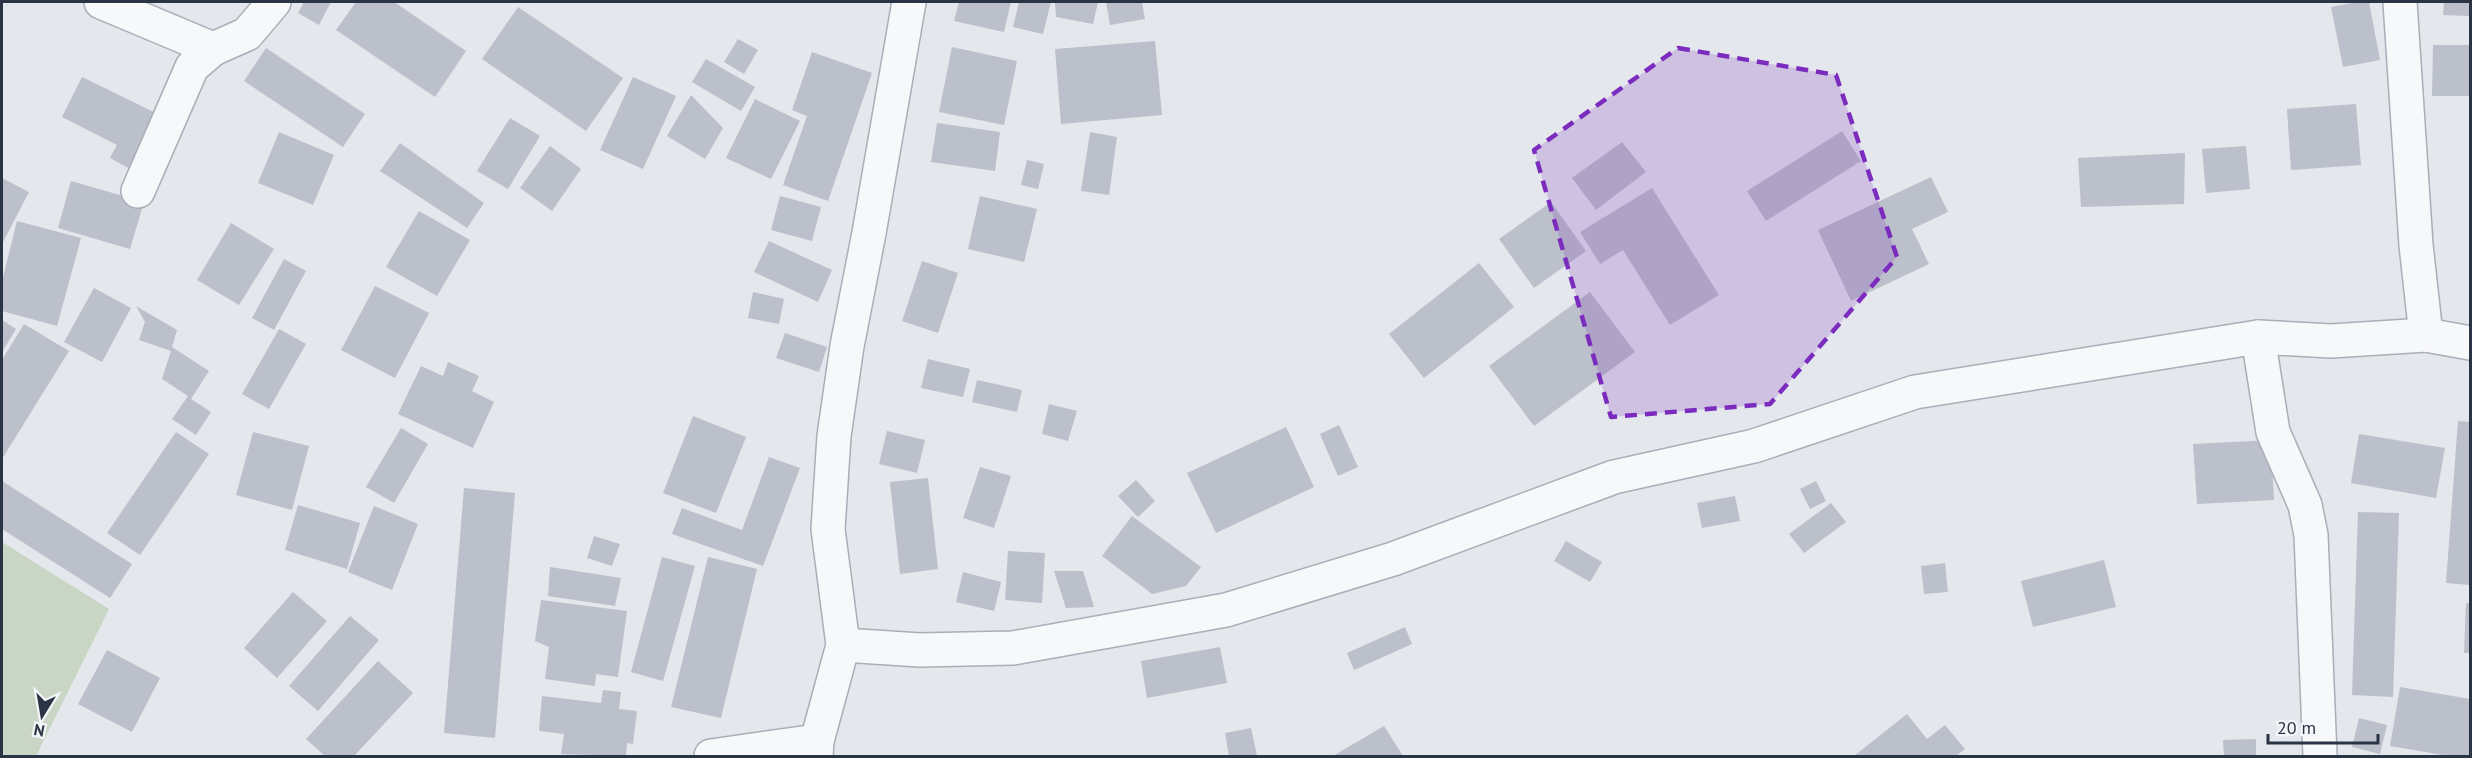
<svg xmlns="http://www.w3.org/2000/svg" width="2472" height="758" font-family="'PT Sans',sans-serif">
  <style>
    .green { fill: #c9d6c5 }
    .building { fill: #bbc0ca }
    .lines { fill: none; stroke-linecap: round; stroke-linejoin: round }
    .minor-casing { stroke: #a9aeb7; stroke-width: 36 }
    .minor { stroke: #f7f8fa; stroke-width: 33 }
    .marked { fill: #7b2cbf; fill-opacity: 0.2; stroke: #7b2cbf; stroke-width: 4.5; stroke-dasharray: 12 8; stroke-linejoin: round }
  </style>
  <rect width="100%" height="100%" fill="#e4e7ec"/>
  <polygon class="green" points="2,542 109,609 36,756 2,756"/>
  <g class="building">
    <polygon points="304,2 331,2 319,25 298,13"/>
    <polygon points="356,2 394,2 466,51 435,97 336,30"/>
    <polygon points="959,2 1011,2 1004,32 954,21"/>
    <polygon points="1019,2 1051,2 1043,34 1013,27"/>
    <polygon points="1055,2 1098,2 1093,24 1056,17"/>
    <polygon points="1106,2 1142,2 1145,19 1110,25"/>
    <polygon points="2358,2 2369,2 2380,60 2343,67 2331,7"/>
    <polygon points="2444,2 2470,2 2470,16 2443,15"/>
    <polygon points="518,7 623,78 586,131 482,59"/>
    <polygon points="738,39 758,50 744,74 724,62"/>
    <polygon points="1155,41 1162,115 1061,124 1055,49"/>
    <polygon points="2433,45 2470,45 2470,96 2432,96"/>
    <polygon points="952,47 1017,61 1004,125 939,112"/>
    <polygon points="266,48 365,114 343,147 244,81"/>
    <polygon points="812,52 872,73 828,201 783,185 807,116 792,110"/>
    <polygon points="706,59 755,87 741,111 692,82"/>
    <polygon points="82,77 160,115 132,170 110,158 117,145 62,117"/>
    <polygon points="633,77 676,96 643,169 600,150"/>
    <polygon points="691,95 723,128 705,159 667,136"/>
    <polygon points="755,99 800,121 771,179 726,158"/>
    <polygon points="2356,104 2361,165 2291,170 2287,109"/>
    <polygon points="510,118 540,136 508,189 477,171"/>
    <polygon points="937,123 1000,132 995,171 931,162"/>
    <polygon points="1842,131 1861,161 1766,221 1747,191"/>
    <polygon points="279,132 334,155 313,205 258,183"/>
    <polygon points="1090,132 1117,137 1109,195 1081,191"/>
    <polygon points="1622,142 1646,172 1596,210 1572,178"/>
    <polygon points="400,143 484,203 467,228 380,171"/>
    <polygon points="550,146 581,169 552,211 520,188"/>
    <polygon points="2246,146 2250,189 2206,193 2202,149"/>
    <polygon points="2185,153 2184,204 2081,207 2078,158"/>
    <polygon points="1027,160 1044,164 1038,189 1021,185"/>
    <polygon points="1931,177 1948,212 1912,229 1929,264 1851,301 1818,230"/>
    <polygon points="2,178 29,192 2,244"/>
    <polygon points="71,181 144,202 130,249 58,228"/>
    <polygon points="1652,188 1719,295 1670,325 1623,250 1600,264 1580,232"/>
    <polygon points="780,196 821,207 812,241 771,230"/>
    <polygon points="980,196 1037,209 1024,262 968,249"/>
    <polygon points="1551,202 1586,251 1534,288 1499,239"/>
    <polygon points="419,211 470,240 437,296 386,267"/>
    <polygon points="17,221 81,238 57,326 2,311 2,281"/>
    <polygon points="231,223 274,249 239,305 197,280"/>
    <polygon points="769,241 832,270 818,302 754,272"/>
    <polygon points="284,259 306,271 274,330 252,318"/>
    <polygon points="922,261 958,273 938,333 902,321"/>
    <polygon points="1479,263 1514,307 1424,378 1389,334"/>
    <polygon points="375,286 429,313 395,378 341,350"/>
    <polygon points="94,288 131,308 102,362 64,342"/>
    <polygon points="753,292 784,299 779,324 748,318"/>
    <polygon points="1590,292 1635,352 1534,426 1489,366"/>
    <polygon points="136,306 177,330 172,347 209,371 191,399 211,412 196,435 172,419 188,396 162,379 171,351 139,340 145,322"/>
    <polygon points="2,320 16,329 2,352"/>
    <polygon points="24,324 69,351 2,459 2,360"/>
    <polygon points="279,329 306,344 269,409 242,394"/>
    <polygon points="785,333 827,347 819,372 776,358"/>
    <polygon points="928,359 970,369 963,397 921,388"/>
    <polygon points="448,362 479,376 472,391 494,402 473,448 398,414 421,366 443,376"/>
    <polygon points="977,380 1022,390 1017,412 972,402"/>
    <polygon points="1049,404 1077,411 1068,441 1042,434"/>
    <polygon points="693,416 746,437 716,513 663,493"/>
    <polygon points="2458,421 2470,422 2470,585 2446,583"/>
    <polygon points="1339,425 1358,467 1338,476 1320,434"/>
    <polygon points="1286,427 1314,487 1216,533 1187,473"/>
    <polygon points="401,428 428,444 394,503 366,487"/>
    <polygon points="887,431 925,440 917,473 879,464"/>
    <polygon points="176,432 209,454 140,555 107,533"/>
    <polygon points="253,432 309,446 292,510 236,495"/>
    <polygon points="2359,434 2445,448 2436,498 2351,483"/>
    <polygon points="2271,440 2274,500 2197,504 2193,444"/>
    <polygon points="769,457 800,468 763,566 672,534 682,508 742,530"/>
    <polygon points="980,467 1011,476 994,528 963,518"/>
    <polygon points="928,478 938,569 900,574 890,482"/>
    <polygon points="1136,480 1155,501 1138,517 1118,496"/>
    <polygon points="2,481 132,564 110,598 2,529"/>
    <polygon points="1816,481 1826,501 1810,509 1800,489"/>
    <polygon points="464,488 515,493 495,738 444,733"/>
    <polygon points="1735,496 1740,521 1702,528 1697,503"/>
    <polygon points="1831,503 1846,522 1804,553 1789,534"/>
    <polygon points="298,505 360,523 347,569 285,550"/>
    <polygon points="374,506 418,524 392,590 348,572"/>
    <polygon points="2358,512 2399,513 2393,697 2352,695"/>
    <polygon points="1132,516 1201,567 1186,586 1152,594 1102,556"/>
    <polygon points="594,536 620,544 612,566 587,558"/>
    <polygon points="1566,541 1602,562 1590,582 1554,561"/>
    <polygon points="1008,551 1045,553 1042,603 1005,600"/>
    <polygon points="662,557 695,566 663,681 631,672"/>
    <polygon points="708,557 757,569 721,718 671,707"/>
    <polygon points="2104,560 2116,607 2033,627 2021,581"/>
    <polygon points="1945,563 1948,592 1924,594 1921,566"/>
    <polygon points="550,567 621,578 615,606 548,596"/>
    <polygon points="1054,571 1083,571 1094,607 1066,608"/>
    <polygon points="963,572 1001,582 994,611 956,602"/>
    <polygon points="293,592 327,621 277,678 244,648"/>
    <polygon points="541,600 627,611 618,677 596,674 595,686 545,679 549,647 535,641"/>
    <polygon points="2466,603 2470,603 2470,653 2464,653"/>
    <polygon points="350,616 379,640 318,711 289,686"/>
    <polygon points="1405,627 1412,644 1354,670 1347,653"/>
    <polygon points="1220,647 1227,683 1147,698 1141,661"/>
    <polygon points="107,650 160,678 132,732 78,704"/>
    <polygon points="378,661 413,693 354,756 325,756 306,739"/>
    <polygon points="2400,687 2470,699 2470,756 2449,756 2390,746"/>
    <polygon points="603,690 621,692 619,709 637,711 633,744 627,743 626,756 561,754 564,734 539,731 542,696 601,703"/>
    <polygon points="1907,714 1927,739 1945,725 1965,749 1956,756 1854,756"/>
    <polygon points="2359,718 2387,725 2380,754 2352,747"/>
    <polygon points="1384,726 1403,756 1333,756"/>
    <polygon points="1251,728 1257,756 1229,756 1225,733"/>
    <polygon points="2256,739 2256,756 2224,756 2223,740"/>
  </g>
  <g class="lines">
    <g class="minor-casing">
      <g id="minor">
        <polyline points="101,2 213,49"/>
        <polyline points="2400,2 2416,245 2426,335"/>
        <polyline points="138,191 192,67 213,49 247,34 274,2"/>
        <polyline points="2258,337 2273,432 2305,505 2311,535 2320,756"/>
        <polyline points="843,645 920,650 1013,648 1226,610 1393,559 1614,477 1754,446 1915,392 2258,337 2331,341 2426,335 2470,343"/>
        <polyline points="711,756 817,741"/>
        <polyline points="816,756 817,741 843,645 828,529 834,436 847,346 869,233 909,2"/>
      </g>
    </g>
    <use href="#minor" class="minor"/>
  </g>
  <path class="marked" d="M 1678,48 L 1836,75 L 1897,257 L 1770,404 L 1611,417 L 1534,150 Z"/>
  <rect width="2472" height="758" fill="none" stroke="#2b3445" stroke-width="6"/>
  <g transform="translate(42 716) rotate(191)" stroke="#f4f6f9" stroke-width="4.5" paint-order="stroke">
  <path d="M0-4.5L10 22L0 15L-10 22Z" fill="#2b3445"/>
  <text y="-9" font-size="16" font-weight="bold" text-anchor="middle" fill="#2b3445">N</text>
  </g>
  <path d="M2268 734v9h110v-9" fill="none" stroke="#2b3445" stroke-width="3"/>
  <text x="2277" y="734" font-size="18" fill="#2b3445" stroke="#f4f6f9" stroke-width="4.5" paint-order="stroke">20 m</text>
</svg>
